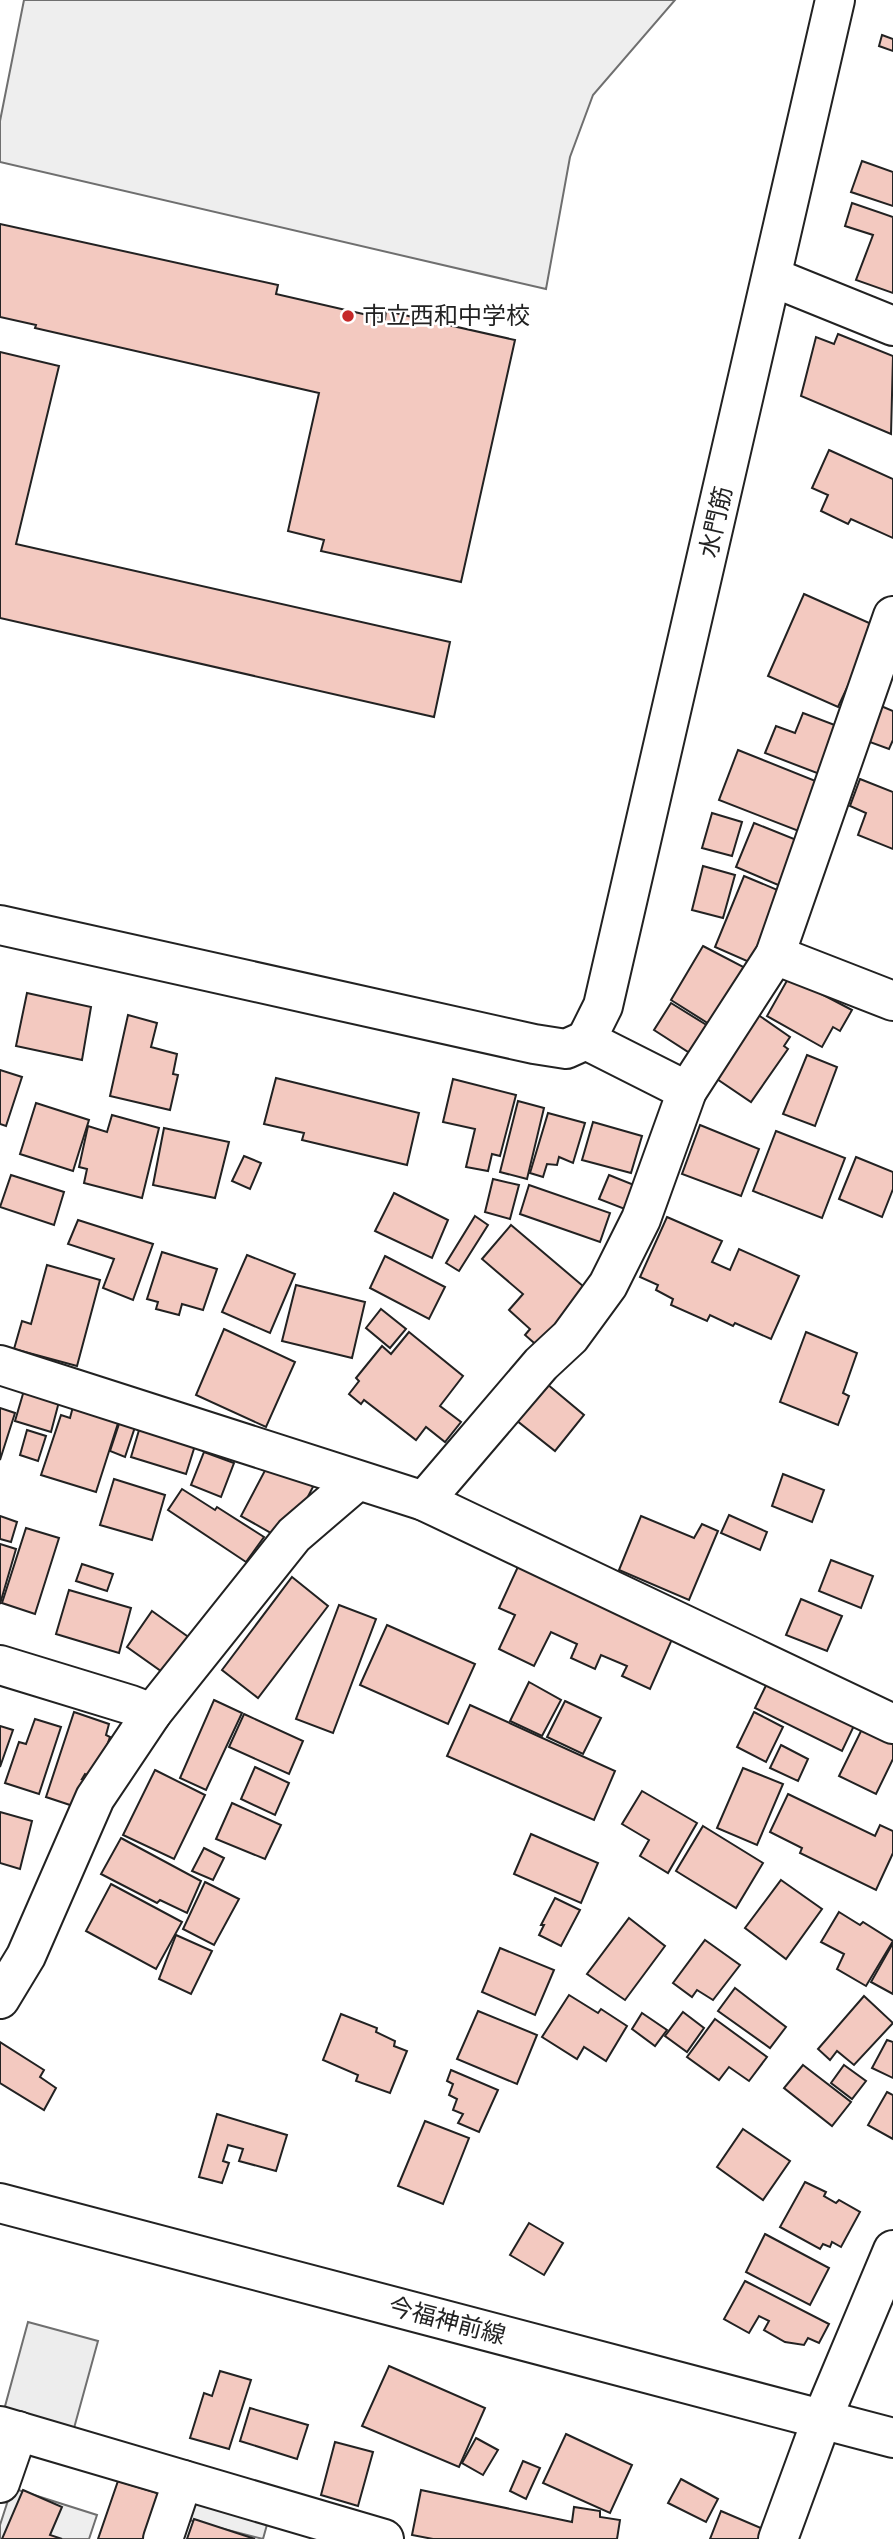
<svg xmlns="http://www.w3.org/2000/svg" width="893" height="2539" font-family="'Work Sans','Noto Sans JP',sans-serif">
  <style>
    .green { fill: #eee; stroke: #6f6f6f; stroke-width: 2 }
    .parking { fill: #ededed; stroke: #6f6f6f; stroke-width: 2 }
    .building { fill: #f3c9c0; stroke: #222; stroke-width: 2 }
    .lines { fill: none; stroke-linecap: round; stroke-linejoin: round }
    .minor-casing { stroke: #222; stroke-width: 42 }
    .minor { stroke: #fff; stroke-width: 38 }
    .poi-dot { fill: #c62828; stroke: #fff; stroke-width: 2.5 }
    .labels { text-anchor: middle; stroke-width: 5; stroke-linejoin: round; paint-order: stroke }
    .poi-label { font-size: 24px; fill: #222; stroke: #fff; text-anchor: start }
    .street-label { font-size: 24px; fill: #222; stroke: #fff }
  </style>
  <rect width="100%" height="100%" fill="#fff"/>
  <g class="green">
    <polygon points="24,0 675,0 593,95 570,157 546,289 0,162 0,121"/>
    <polygon points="12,2488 97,2515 89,2539 0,2539 0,2525"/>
    <polygon points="190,2500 268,2521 263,2539 185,2519"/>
  </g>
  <polygon class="parking" points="28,2322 98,2341 71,2439 1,2421"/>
  <g class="building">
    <polygon points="882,35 893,39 893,51 879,46"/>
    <polygon points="862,161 893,172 893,206 851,192"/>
    <polygon points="852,203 893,217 893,293 856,280 873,235 845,226"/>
    <polygon points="0,224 278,285 276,294 385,319 386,311 515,340 461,582 321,551 324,540 288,531 319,393 35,328 36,325 0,317"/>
    <polygon points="838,334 893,356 891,434 801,396 816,337 834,344"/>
    <polygon points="0,352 59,366 16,544 450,642 434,717 0,618"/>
    <polygon points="829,450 893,479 893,538 851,519 848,524 821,511 828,495 812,488"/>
    <polygon points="804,594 876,626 838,707 768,676"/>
    <polygon points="881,706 893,711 893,740 889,749 867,741"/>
    <polygon points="803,713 848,730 830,778 765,753 776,726 795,733"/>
    <polygon points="738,750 828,786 809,835 719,800"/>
    <polygon points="860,779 893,792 893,849 858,835 866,813 850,806"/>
    <polygon points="712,813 742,822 732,856 702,848"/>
    <polygon points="754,823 809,845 790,890 736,867"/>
    <polygon points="703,866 735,875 723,918 692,910"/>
    <polygon points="744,876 787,894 756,965 715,947"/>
    <polygon points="703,946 755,973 717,1029 671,1000"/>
    <polygon points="789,977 852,1010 840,1031 833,1027 822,1047 767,1016"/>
    <polygon points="27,993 91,1007 82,1060 16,1046"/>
    <polygon points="671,1003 713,1029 696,1057 654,1030"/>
    <polygon points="757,1014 790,1037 784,1046 788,1049 751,1102 714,1077"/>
    <polygon points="128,1015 157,1023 151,1047 177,1054 173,1074 178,1075 170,1110 110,1096"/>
    <polygon points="807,1055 837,1067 815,1126 783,1114"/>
    <polygon points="0,1070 22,1077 6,1126 0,1124"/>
    <polygon points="276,1078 419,1113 407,1165 302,1140 304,1133 264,1124"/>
    <polygon points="453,1079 516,1095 500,1156 492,1154 488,1171 466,1167 475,1129 443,1122"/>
    <polygon points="518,1101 544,1108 527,1179 500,1172"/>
    <polygon points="36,1103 89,1120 73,1171 20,1154"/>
    <polygon points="548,1113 585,1123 573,1163 559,1157 557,1165 547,1164 543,1177 530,1173"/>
    <polygon points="112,1115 159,1128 142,1198 84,1183 87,1169 79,1167 88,1126 107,1132"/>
    <polygon points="593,1122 642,1136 631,1173 582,1160"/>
    <polygon points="700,1125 759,1149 741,1196 682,1174"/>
    <polygon points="164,1128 229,1142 215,1198 153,1185"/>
    <polygon points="776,1131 845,1158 822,1218 753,1191"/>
    <polygon points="244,1156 261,1163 250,1189 232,1181"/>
    <polygon points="856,1157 893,1172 893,1189 882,1217 839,1199"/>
    <polygon points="11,1175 64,1192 54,1225 0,1207"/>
    <polygon points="609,1175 644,1189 635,1213 599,1199"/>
    <polygon points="493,1179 519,1185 510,1219 485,1212"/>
    <polygon points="529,1185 610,1213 600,1242 520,1214"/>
    <polygon points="394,1193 448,1220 432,1258 375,1231"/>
    <polygon points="475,1216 488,1225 459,1271 446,1263"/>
    <polygon points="667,1217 722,1241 712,1262 730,1270 739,1249 799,1276 771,1339 735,1323 733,1326 710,1315 707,1321 671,1305 673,1299 656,1290 658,1285 640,1277"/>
    <polygon points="78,1220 153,1244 133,1300 103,1288 114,1259 68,1244"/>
    <polygon points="511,1225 590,1292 541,1349 525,1335 530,1329 509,1310 523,1294 482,1259"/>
    <polygon points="162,1252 217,1269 203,1310 182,1304 179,1315 156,1309 158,1302 147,1299"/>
    <polygon points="247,1255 295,1274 270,1333 222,1312"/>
    <polygon points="385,1256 445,1287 429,1319 370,1288"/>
    <polygon points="47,1265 100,1280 77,1366 14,1349 22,1321 31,1324"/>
    <polygon points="296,1285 365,1302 352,1358 282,1341"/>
    <polygon points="381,1309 406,1329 390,1348 366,1328"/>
    <polygon points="224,1329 295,1362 266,1427 196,1395"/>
    <polygon points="409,1332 463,1376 440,1406 461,1422 445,1442 426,1427 416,1440 364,1400 361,1404 349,1394 359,1381 356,1378 382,1346 391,1354"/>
    <polygon points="806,1332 857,1353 843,1393 849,1396 838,1425 780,1402"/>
    <polygon points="547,1384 584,1415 555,1451 516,1420"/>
    <polygon points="25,1387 60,1398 51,1432 15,1421"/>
    <polygon points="74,1403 120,1417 96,1492 41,1475 61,1415 70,1418"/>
    <polygon points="0,1408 15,1413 0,1460"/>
    <polygon points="121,1418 136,1424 125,1457 110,1451"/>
    <polygon points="142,1420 198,1436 186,1474 131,1457"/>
    <polygon points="27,1430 46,1436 38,1461 20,1455"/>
    <polygon points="204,1452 234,1463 221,1497 191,1485"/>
    <polygon points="270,1461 315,1483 285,1541 241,1516"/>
    <polygon points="783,1474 824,1490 812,1522 772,1506"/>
    <polygon points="114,1479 165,1495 152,1540 100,1525"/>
    <polygon points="182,1489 215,1510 217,1507 264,1537 246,1562 168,1510"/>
    <polygon points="729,1515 767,1532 760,1550 721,1533"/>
    <polygon points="0,1516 17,1522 11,1542 0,1539"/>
    <polygon points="641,1516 694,1538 702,1524 718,1531 689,1600 619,1570"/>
    <polygon points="26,1528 59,1538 35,1614 2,1603"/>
    <polygon points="0,1544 16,1549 0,1604"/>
    <polygon points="522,1558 677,1628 650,1689 622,1676 627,1666 601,1655 595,1669 571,1658 577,1644 551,1632 534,1666 499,1649 515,1615 499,1608"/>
    <polygon points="831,1560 873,1576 861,1608 819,1591"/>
    <polygon points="82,1564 113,1574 107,1591 76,1581"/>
    <polygon points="292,1577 328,1606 258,1698 222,1670"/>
    <polygon points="69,1590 131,1608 119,1653 56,1634"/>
    <polygon points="801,1599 842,1616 827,1651 786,1635"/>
    <polygon points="339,1605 376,1619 333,1733 296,1719"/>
    <polygon points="152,1611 194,1641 168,1676 127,1647"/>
    <polygon points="387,1625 475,1664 448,1724 360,1685"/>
    <polygon points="774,1669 861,1711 842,1751 755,1708"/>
    <polygon points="529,1682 561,1700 542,1736 510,1721"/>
    <polygon points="214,1700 242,1713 206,1790 180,1778"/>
    <polygon points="565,1701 601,1718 583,1754 547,1737"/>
    <polygon points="470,1705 615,1771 594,1820 447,1756"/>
    <polygon points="74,1712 109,1724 106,1735 110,1737 95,1779 85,1774 82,1779 87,1779 73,1806 46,1797"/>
    <polygon points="754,1712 783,1727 766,1762 737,1747"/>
    <polygon points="244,1714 303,1741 289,1774 229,1747"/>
    <polygon points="35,1719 61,1727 39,1794 5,1783 19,1742 26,1744"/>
    <polygon points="0,1726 13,1730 0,1767"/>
    <polygon points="862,1729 893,1744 893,1759 876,1794 839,1776"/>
    <polygon points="781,1745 808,1759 798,1781 770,1768"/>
    <polygon points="255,1767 289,1783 275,1815 241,1799"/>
    <polygon points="743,1768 783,1784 757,1845 717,1828"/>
    <polygon points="155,1770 205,1795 174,1859 123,1835"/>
    <polygon points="642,1791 697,1823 668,1873 640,1856 649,1840 622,1824"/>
    <polygon points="788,1794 875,1836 880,1825 893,1831 893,1853 876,1890 800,1853 802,1848 770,1832"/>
    <polygon points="232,1803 281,1825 265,1859 216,1839"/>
    <polygon points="0,1812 32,1821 20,1869 0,1863"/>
    <polygon points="703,1826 763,1863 736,1908 676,1871"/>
    <polygon points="531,1834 598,1863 581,1903 514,1874"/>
    <polygon points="121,1838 201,1881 187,1913 160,1900 157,1903 101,1874"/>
    <polygon points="204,1848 224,1858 213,1880 192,1871"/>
    <polygon points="781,1880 822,1909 786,1959 745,1928"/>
    <polygon points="205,1882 239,1899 214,1945 183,1929"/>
    <polygon points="111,1884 182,1922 156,1969 86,1931"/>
    <polygon points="555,1898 580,1910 561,1946 539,1935 544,1925 541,1925"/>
    <polygon points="839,1912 860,1925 863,1922 893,1941 866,1986 837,1969 844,1954 821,1942"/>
    <polygon points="629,1918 665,1946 625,2000 587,1974"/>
    <polygon points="176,1935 212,1951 191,1994 159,1979"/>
    <polygon points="705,1940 740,1965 713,2000 697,1990 692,1997 673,1983"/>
    <polygon points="893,1943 893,1994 871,1982"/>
    <polygon points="500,1948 554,1970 535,2015 482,1992"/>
    <polygon points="735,1988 786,2027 770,2048 718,2011"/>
    <polygon points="569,1995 598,2013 601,2009 627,2026 606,2061 584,2047 577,2059 542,2037"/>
    <polygon points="864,1996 893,2023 854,2065 837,2051 830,2060 818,2049"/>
    <polygon points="478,2011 537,2035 517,2084 457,2059"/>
    <polygon points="683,2012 704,2028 687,2052 665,2036"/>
    <polygon points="642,2013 667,2030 655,2046 632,2029"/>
    <polygon points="341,2014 377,2028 376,2032 395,2041 394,2046 407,2051 390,2093 356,2081 358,2075 323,2060"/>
    <polygon points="715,2019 767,2057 749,2081 729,2067 719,2080 687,2057"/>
    <polygon points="887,2040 893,2042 893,2078 872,2068"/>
    <polygon points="0,2042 44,2070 40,2077 56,2088 44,2110 0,2083"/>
    <polygon points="803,2065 851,2102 832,2126 784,2088"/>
    <polygon points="844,2065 866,2081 852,2099 831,2083"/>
    <polygon points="451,2070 498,2090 479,2132 458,2123 463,2114 453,2110 457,2099 449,2095 453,2084 447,2081"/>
    <polygon points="887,2092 893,2095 893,2139 868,2125"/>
    <polygon points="217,2114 287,2135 276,2171 239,2161 243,2149 228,2145 223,2161 229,2163 222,2183 199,2177"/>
    <polygon points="425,2121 469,2138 443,2204 398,2186"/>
    <polygon points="743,2129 790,2161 763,2200 717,2167"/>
    <polygon points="805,2182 826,2192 824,2196 836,2203 839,2200 860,2212 841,2247 832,2242 830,2247 823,2244 820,2249 780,2227"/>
    <polygon points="529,2223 563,2243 544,2275 510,2255"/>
    <polygon points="765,2234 829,2268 810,2305 746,2272"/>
    <polygon points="745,2281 829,2324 819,2343 808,2338 804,2345 785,2342 764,2330 769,2321 759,2316 749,2333 724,2319"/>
    <polygon points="389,2366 485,2408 459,2467 362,2426"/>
    <polygon points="220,2371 251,2380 229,2449 190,2438 204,2393 212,2396"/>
    <polygon points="250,2408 308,2425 297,2459 240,2441"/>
    <polygon points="566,2434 632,2465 610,2513 543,2483"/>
    <polygon points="476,2438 498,2450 483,2475 462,2463"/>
    <polygon points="335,2442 373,2452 358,2506 321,2495"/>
    <polygon points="523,2461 540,2468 526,2499 510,2491"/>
    <polygon points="681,2479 718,2499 706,2522 668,2503"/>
    <polygon points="118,2481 164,2495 150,2539 98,2539"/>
    <polygon points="23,2490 62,2507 50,2535 62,2539 2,2539"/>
    <polygon points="421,2490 572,2522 574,2507 600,2511 600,2517 620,2520 617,2539 433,2539 412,2535"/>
    <polygon points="721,2511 768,2531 765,2539 710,2539"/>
    <polygon points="194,2519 255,2539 187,2539"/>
  </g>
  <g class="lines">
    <g class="minor-casing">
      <g id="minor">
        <polyline points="772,277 893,326"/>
        <polyline points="0,925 534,1044 566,1049 586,1040"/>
        <polyline points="775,955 893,1001"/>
        <polyline points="586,1040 603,1006 835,0"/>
        <polyline points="586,1040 687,1091"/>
        <polyline points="0,1365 424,1501 893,1724"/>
        <polyline points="424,1501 541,1364 570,1337 608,1285 641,1219 687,1091 775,955 893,616"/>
        <polyline points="0,1665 131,1705 152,1713"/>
        <polyline points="0,1999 26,1956 95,1798 152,1713 294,1535 357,1481"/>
        <polyline points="0,2203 893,2438"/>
        <polyline points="0,2426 384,2539"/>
        <polyline points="0,2483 18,2431"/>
        <polyline points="163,2539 183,2480"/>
        <polyline points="778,2539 822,2419 893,2250"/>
      </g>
    </g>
    <use href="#minor" class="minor"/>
  </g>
  <circle class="poi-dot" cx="348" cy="316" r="7"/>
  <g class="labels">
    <g class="poi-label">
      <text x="362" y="324">市立西和中学校</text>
    </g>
    <g class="street-label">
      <text transform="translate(716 522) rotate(-77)" y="8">水門筋</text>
      <text transform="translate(447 2321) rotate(15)" y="8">今福神前線</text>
    </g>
  </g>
</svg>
